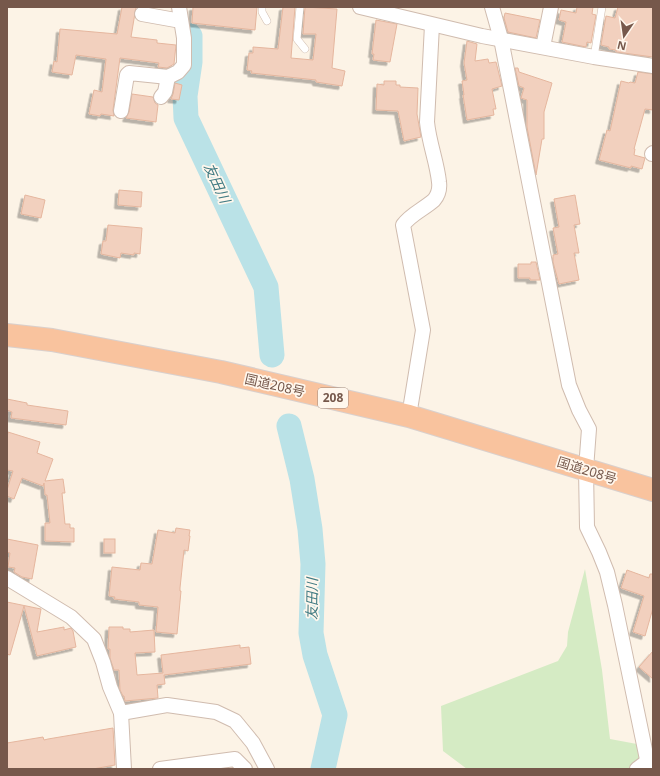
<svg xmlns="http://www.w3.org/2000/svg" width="660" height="776" font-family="'Noto Sans','Noto Sans JP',sans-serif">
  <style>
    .green { fill: #d5ebc4 }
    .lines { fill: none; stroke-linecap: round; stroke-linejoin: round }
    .river { stroke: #bae2e7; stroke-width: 25 }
    .building { fill: #f2d0be; stroke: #e5b69e; filter: url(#shadow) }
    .service-casing { stroke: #d0bcaf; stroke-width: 8 }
    .minor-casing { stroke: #d0bcaf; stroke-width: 16 }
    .trunk-casing { stroke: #d9d0cd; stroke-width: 24 }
    .service { stroke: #fff; stroke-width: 7 }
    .minor { stroke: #fff; stroke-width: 14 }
    .trunk { stroke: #f9c39e; stroke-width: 22 }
    .labels { text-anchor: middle; stroke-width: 3.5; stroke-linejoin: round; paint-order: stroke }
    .shield { fill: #fff7ed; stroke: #9f887c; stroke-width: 1 }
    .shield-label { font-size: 12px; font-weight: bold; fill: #76584b }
    .street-label { font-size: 13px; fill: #76584b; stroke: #fff7ed }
    .water-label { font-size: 14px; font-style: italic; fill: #417b83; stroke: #fff7ed }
  </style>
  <defs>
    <filter id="shadow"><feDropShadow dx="-3.5" dy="3.5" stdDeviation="0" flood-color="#0004"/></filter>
  </defs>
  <rect width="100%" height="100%" fill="#fcf3e6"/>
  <polygon class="green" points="585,569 602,670 610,739 653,747 653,769 467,769 443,751 441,706 558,661 567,646 568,632"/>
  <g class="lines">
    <g class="river">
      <polyline points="190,36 190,62 185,96 186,118 266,287 272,355"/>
      <polyline points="289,426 302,479 310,529 313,564 311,633 315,655 335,715 323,769"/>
    </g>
  </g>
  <g class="building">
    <polygon points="122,7 136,7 131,37 157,40 157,43 176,45 174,64 167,68 158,67 159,63 120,58 113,110 114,116 101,114 100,116 89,114 94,90 102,92 106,59 76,55 72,75 52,72 54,61 57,62 60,29 117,34"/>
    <polygon points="193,7 257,7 255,30 192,23"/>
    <polygon points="283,7 295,7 291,58 313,60 316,34 303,34 305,7 337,9 332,68 345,71 342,86 316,82 316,80 251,73 252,71 247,70 249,53 253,53 253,47 278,49"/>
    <polygon points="577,7 593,7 592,14 596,15 591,43 587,42 586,47 562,42 566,22 559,20 561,10 576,13"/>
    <polygon points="618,7 653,7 653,57 616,52 616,50 609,49 609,47 601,45 606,16 615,18"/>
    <polygon points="505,13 540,20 536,38 508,32 504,18"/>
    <polygon points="376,20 397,24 390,62 373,60 374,54 372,54"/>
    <polygon points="467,41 477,44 475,61 488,59 489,63 496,62 502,86 492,89 496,109 493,109 494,115 467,120 463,95 464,95 462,81 467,80 464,63"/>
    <polygon points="515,68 518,68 519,72 552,83 544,112 544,139 542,139 536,175 527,127 527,100 521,98 524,88 519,86"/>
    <polygon points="638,72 653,74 653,110 645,109 634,149 635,149 634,155 645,158 642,169 631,166 631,168 599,160 607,130 610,131 621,81 629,83 630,82 635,83"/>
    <polygon points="384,81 396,81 396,85 400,85 400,87 418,88 417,114 421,137 404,141 398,111 376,110 377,84 384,85"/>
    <polygon points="175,83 182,85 179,100 171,99 173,94"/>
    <polygon points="132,94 153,97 155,103 158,105 156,122 126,118 129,112"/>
    <polygon points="119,190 142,192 141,207 118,205"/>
    <polygon points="25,195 45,200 41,218 21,214"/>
    <polygon points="575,195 580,224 574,225 579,253 574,253 579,280 559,284 553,262 553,255 558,254 553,228 559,227 554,199"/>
    <polygon points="108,225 142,228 140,254 134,253 134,255 121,253 120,258 101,254 103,241 106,241"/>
    <polygon points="531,262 536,262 540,280 530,280 530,278 518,278 518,264 531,264"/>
    <polygon points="7,399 27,403 27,405 68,411 66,425 11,418 12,412 7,410"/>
    <polygon points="8,432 40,442 37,453 53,459 45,481 63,479 65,493 62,493 65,524 70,524 70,528 74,528 74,542 45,541 45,523 50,523 47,495 45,495 44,483 43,486 22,478 14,499 7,496 7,490 13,471 7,470 7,438"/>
    <polygon points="176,528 190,530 189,536 190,536 188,551 184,550 180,588 180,591 181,591 177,634 156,632 158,607 139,605 139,602 114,599 115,597 109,596 112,567 140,570 141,563 152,564 158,530 175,533"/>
    <polygon points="7,539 38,545 32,579 22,577 14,572 15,568 8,567 10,553 7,552"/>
    <rect x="104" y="539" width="11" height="14"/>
    <polygon points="627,570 649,578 650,574 653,574 653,608 645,636 633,632 644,596 621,588"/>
    <polygon points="7,602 41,609 37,632 64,627 64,630 71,628 73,631 76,647 37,656 24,606 10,655 7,654"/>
    <polygon points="109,627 123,627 123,629 130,629 130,632 154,630 155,652 135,653 137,675 163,673 161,655 240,645 240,648 249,647 251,664 164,675 165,684 157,685 158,698 125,701 124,696 123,696 120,690 119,670 114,670 110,658 110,649 108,649"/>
    <polygon points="653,651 653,679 639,667"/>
    <polygon points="113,728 115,765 93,769 7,769 7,743 43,737 44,740 48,739"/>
  </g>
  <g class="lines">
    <g class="service-casing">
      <g id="service">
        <polyline points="262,7 262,12 267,21"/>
        <polyline points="300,7 297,39 305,49"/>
        <polyline points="594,57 602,7"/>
      </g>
    </g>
    <g class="minor-casing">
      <g id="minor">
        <polyline points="360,7 482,36 594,57 653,66"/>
        <polyline points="492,7 501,39 569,385 579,410 589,429 586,469 587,527 599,552 607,572 615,605 649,769"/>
        <polyline points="142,14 181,21"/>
        <polyline points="543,47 551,7"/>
        <polyline points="161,97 165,92 168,77"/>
        <polyline points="121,111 127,75 129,73 168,77 178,72 184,65 184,38 179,7"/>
        <polyline points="652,154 653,153"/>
        <path d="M 409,416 L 423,330 L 403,225 C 411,214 424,209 434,200 C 438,195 440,189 439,182 C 437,162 429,143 427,122 L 432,25"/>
        <polyline points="7,578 71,617 94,639 103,662 110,687 121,713 124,769"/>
        <polyline points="121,713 167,705 216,712 235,721 253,743 267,769"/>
        <polyline points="160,769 235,759 245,769"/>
        <polyline points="637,769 653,757"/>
      </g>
    </g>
    <g class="trunk-casing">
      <polyline id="trunk" points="7,335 52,340 221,372 409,416 653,490"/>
    </g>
    <use href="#service" class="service"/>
    <use href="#minor" class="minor"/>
    <use href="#trunk" class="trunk"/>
  </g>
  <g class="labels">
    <rect class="shield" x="318" y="388" width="30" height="20" rx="3"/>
    <g class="shield-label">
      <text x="333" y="402">208</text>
    </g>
    <g class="street-label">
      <text transform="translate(275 385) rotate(13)" y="5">国道208号</text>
      <text transform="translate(587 470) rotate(17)" y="5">国道208号</text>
    </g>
    <g class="water-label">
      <text transform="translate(217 183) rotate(65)" y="5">友田川</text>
      <text transform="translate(312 599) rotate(-89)" y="5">友田川</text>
    </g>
  </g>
  <rect width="660" height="776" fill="none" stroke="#76584b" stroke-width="16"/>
  <g transform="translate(624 36) rotate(193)" stroke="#fff7ed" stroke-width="3" paint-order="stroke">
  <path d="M0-3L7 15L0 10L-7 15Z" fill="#76584b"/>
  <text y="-6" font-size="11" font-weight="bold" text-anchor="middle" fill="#76584b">N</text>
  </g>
</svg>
